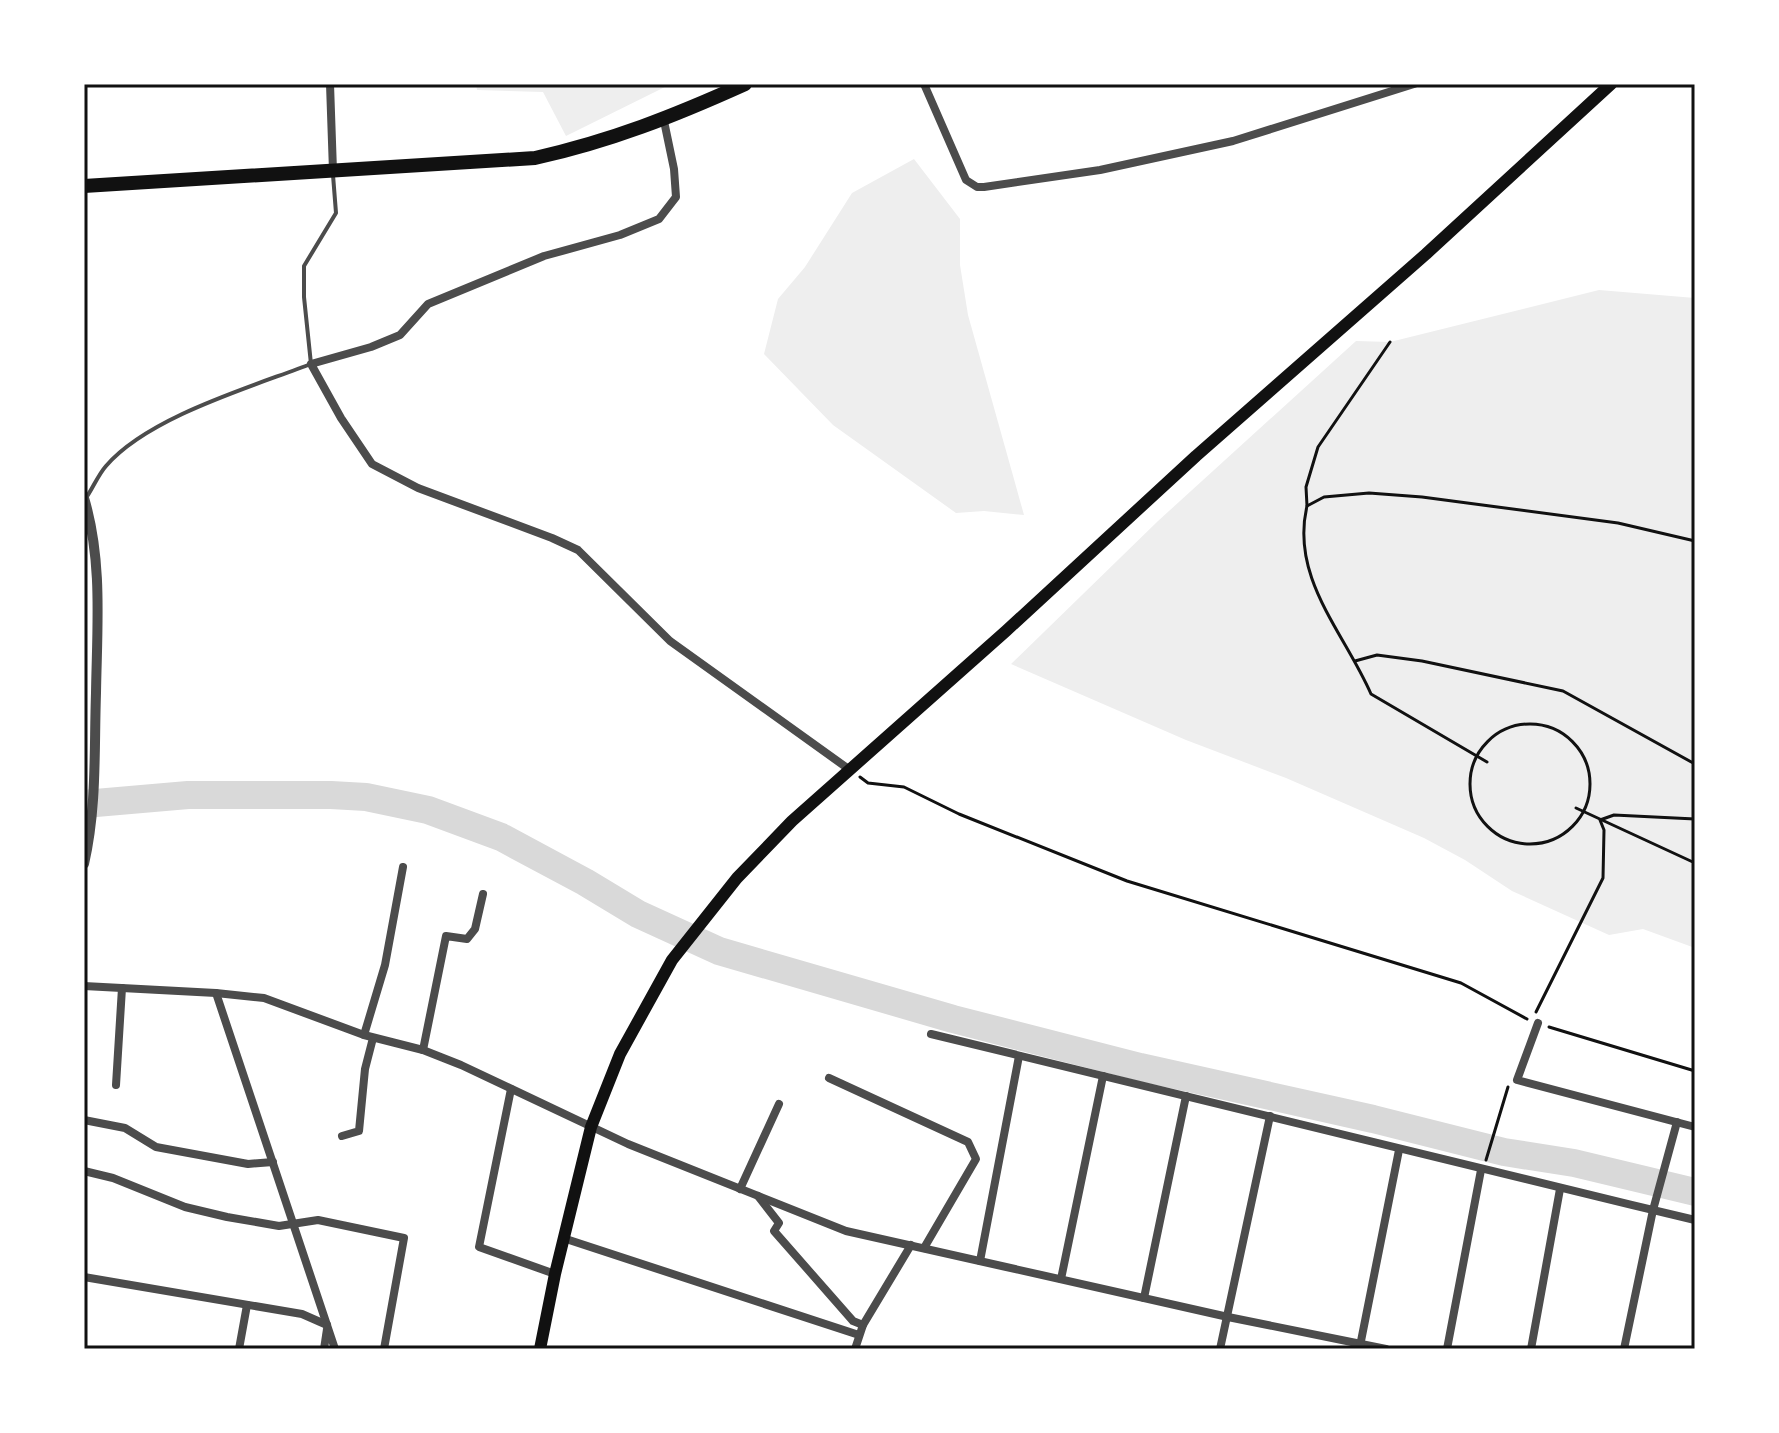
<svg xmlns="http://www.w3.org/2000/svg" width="1779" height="1433" font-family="'Public Sans',sans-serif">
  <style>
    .green { fill: #eee }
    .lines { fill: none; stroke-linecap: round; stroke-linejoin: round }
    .river { stroke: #d9d9d9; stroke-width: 28 }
    .path { stroke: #111; stroke-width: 3 }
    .service { stroke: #4c4c4c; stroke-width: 4 }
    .minor { stroke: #4c4c4c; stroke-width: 8 }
    .tertiary { stroke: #4c4c4c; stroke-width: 10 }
    .secondary { stroke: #111; stroke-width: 12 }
    .primary { stroke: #111; stroke-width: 14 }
    .neatline { fill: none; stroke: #111; stroke-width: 3 }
  </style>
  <rect width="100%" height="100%" fill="#fff"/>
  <g class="green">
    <polygon points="476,84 671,84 566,136 543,92 477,90"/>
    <polygon points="914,159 960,219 960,265 968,315 1024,515 984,511 956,513 833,425 764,354 778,299 805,267 852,193"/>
    <polygon points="1599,290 1695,298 1695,948 1643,929 1609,935 1512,891 1465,860 1424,838 1286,778 1186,740 1011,664 1158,521 1356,341 1390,342"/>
  </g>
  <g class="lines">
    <polyline class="river" points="84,804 188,795 331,795 366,797 428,810 501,837 585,882 638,914 719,951 953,1019 1140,1067 1373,1119 1504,1152 1574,1163 1695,1192"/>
    <g class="path">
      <polyline points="1390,342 1318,447 1306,487 1307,506 1324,497 1369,493 1422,497 1618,523 1695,541"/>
      <path d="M 1307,506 C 1290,578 1344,632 1371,694 L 1487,762"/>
      <polyline points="1355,661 1377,655 1422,661 1563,691 1695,764"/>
      <circle cx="1530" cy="784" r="60"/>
      <polyline points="860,777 868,783 904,787 959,814 1127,881 1461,983 1527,1019"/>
      <polyline points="1576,808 1695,863"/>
      <polyline points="1536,1012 1603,878 1604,830 1600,820 1614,815 1695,819"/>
      <polyline points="1549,1027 1695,1071"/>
      <polyline points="1486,1160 1508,1087"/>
    </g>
    <path class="service" d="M 86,498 C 93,488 98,475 106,466 C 148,417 251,387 311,364 L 304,297 L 304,266 L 336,213 L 333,175"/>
    <g class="minor">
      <polyline points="330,84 333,171"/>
      <polyline points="924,84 966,180 977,187 984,187 1100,170 1233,141 1414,84"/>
      <polyline points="664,121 674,169 676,197 659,219 620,235 544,256 474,285 428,304 400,335 371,347 311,364 341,418 372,464 418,488 552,538 578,550 670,641 850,770"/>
      <polyline points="84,986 216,993 264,998 364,1035 423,1050 461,1065 628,1144 846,1231 1228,1317 1386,1349"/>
      <polyline points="216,993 335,1349"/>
      <polyline points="1538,1023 1517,1080 1695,1127"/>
      <path d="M 931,1034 C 1186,1096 1440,1160 1695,1220"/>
      <polyline points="364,1035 385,965 403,867"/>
      <polyline points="423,1050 446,936 467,939 475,929 483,894"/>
      <polyline points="829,1078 968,1142 976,1159 924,1248"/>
      <polyline points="116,1085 122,988"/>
      <polyline points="511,1089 479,1247 555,1274"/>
      <polyline points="84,1120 125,1128 156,1147 248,1164 273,1162"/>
      <polyline points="342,1136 359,1131 365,1069 373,1038"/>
      <polyline points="84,1171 113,1178 185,1207 227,1217 279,1226 318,1220 404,1238 384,1349"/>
      <polyline points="740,1189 779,1104"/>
      <polyline points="758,1196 779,1223 774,1231 853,1321 863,1325 855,1349"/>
      <polyline points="563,1238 859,1335"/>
      <polyline points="980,1261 1019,1056"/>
      <polyline points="84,1277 302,1314 327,1325"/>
      <polyline points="1061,1279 1103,1076"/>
      <polyline points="1144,1298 1186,1096"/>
      <polyline points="863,1325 911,1245"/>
      <polyline points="1360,1346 1399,1150"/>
      <polyline points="239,1349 247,1305"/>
      <polyline points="324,1349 327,1329"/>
      <polyline points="1220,1349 1270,1116"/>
      <polyline points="1447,1349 1481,1170"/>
      <polyline points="1531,1349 1560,1189"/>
      <polyline points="1624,1349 1653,1210 1677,1122"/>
    </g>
    <path class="tertiary" d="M 84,498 C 103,561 97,628 96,693 C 94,752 97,806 84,864"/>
    <polyline class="secondary" points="540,1349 555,1274 591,1127 620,1054 672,960 737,878 792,821 1006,631 1196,456 1426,254 1611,84"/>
    <path class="primary" d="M 84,186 L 535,158 C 611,141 674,116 745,84"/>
  </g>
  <rect width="1779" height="1433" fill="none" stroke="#ffffff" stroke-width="172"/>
  <rect x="86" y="86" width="1607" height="1261" class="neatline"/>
</svg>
